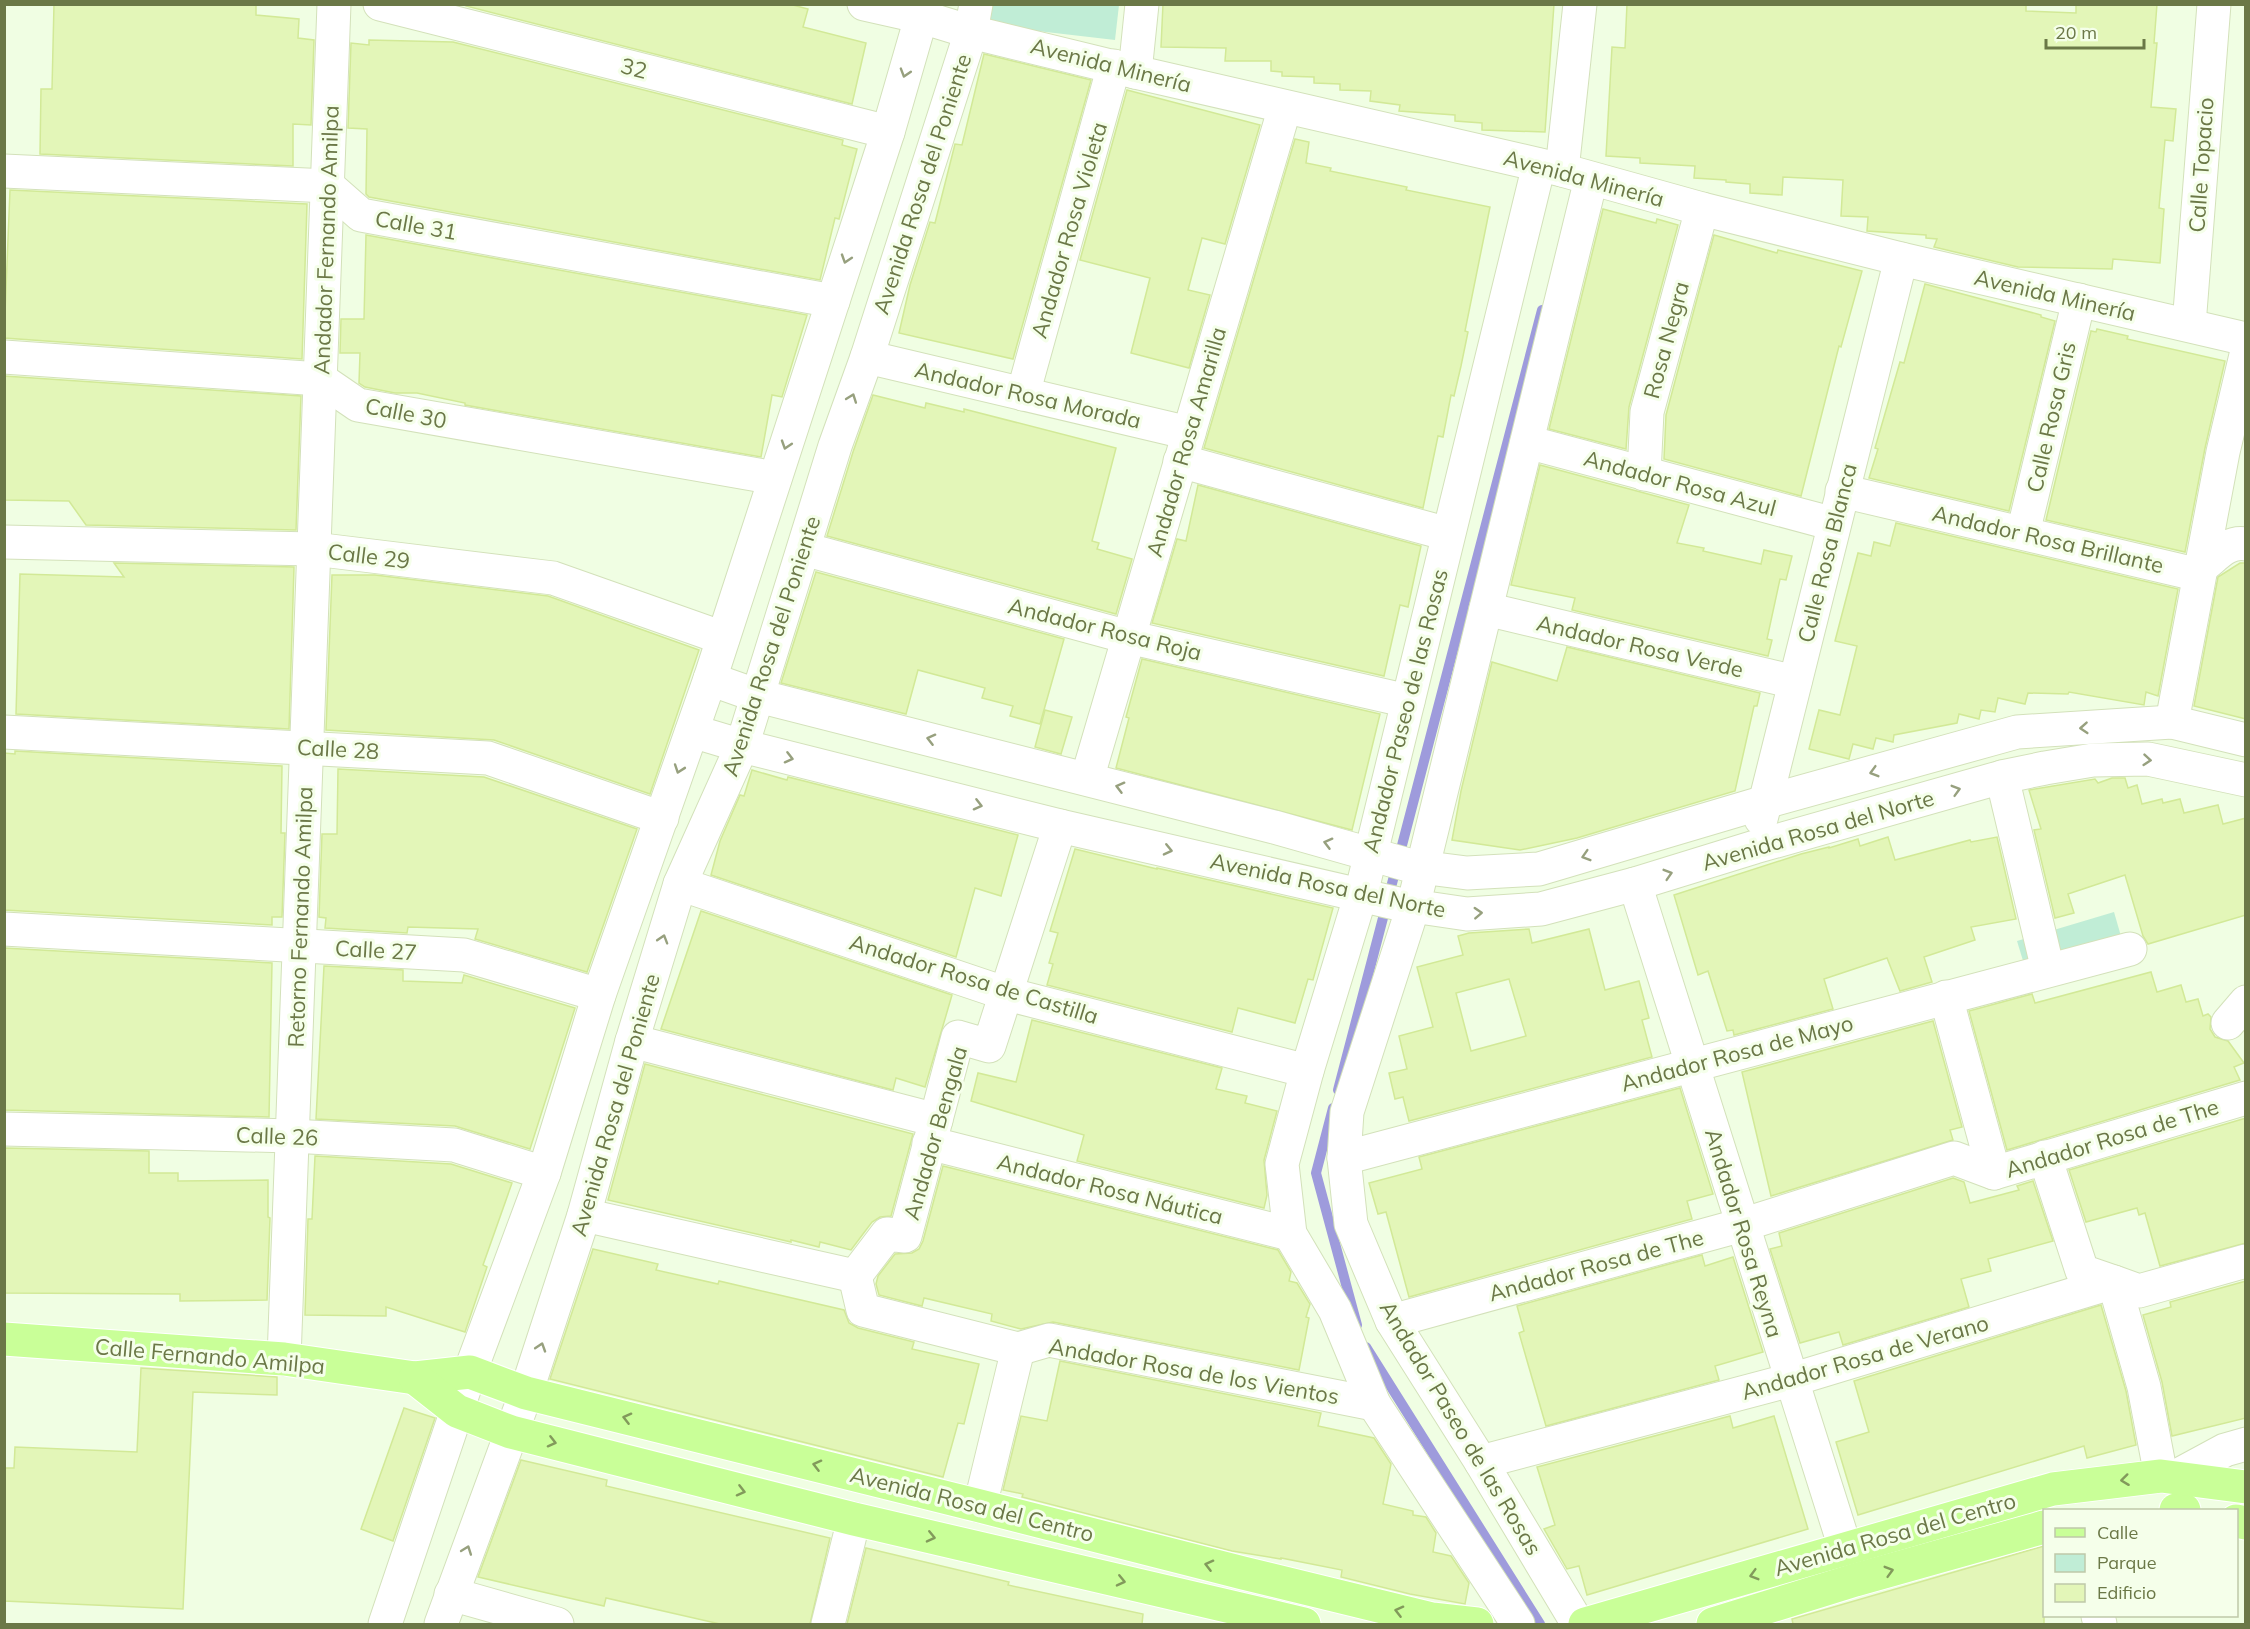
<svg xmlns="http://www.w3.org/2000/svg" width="2250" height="1629" font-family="Mulish,sans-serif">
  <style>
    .green { fill: #c0edd6 }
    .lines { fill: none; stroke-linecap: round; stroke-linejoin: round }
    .stream { stroke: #9e9bdc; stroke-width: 10 }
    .building { fill: #e3f6b8; stroke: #d2e997; stroke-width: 1.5; fill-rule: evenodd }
    .minor-casing { stroke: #d3e1ba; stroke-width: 35 }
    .major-casing { stroke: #fff; stroke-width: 35 }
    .minor { stroke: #fff; stroke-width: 33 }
    .major { stroke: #c9ff98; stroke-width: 33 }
    .oneway { stroke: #97a07e }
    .oneway2 { stroke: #829a5b }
    .labels { text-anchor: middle; stroke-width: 6; stroke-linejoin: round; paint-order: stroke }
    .street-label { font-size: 22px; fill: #6b7847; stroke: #f5ffea }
  </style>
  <rect width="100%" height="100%" fill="#f0fee3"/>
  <g class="green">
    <polygon points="990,5 1119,5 1115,40 987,25"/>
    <polygon points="2114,912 2127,957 2031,987 2017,941"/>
  </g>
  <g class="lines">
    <g class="stream">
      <polyline points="1338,1090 1542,310"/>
      <polyline points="1333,1108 1316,1173 1357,1325"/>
      <polyline points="1366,1347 1540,1624"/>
    </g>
  </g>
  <g class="building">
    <polygon points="54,4 256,4 256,15 299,19 298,38 314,40 311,125 293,124 293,166 40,154 41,89 52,89"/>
    <polygon points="466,4 789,4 808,9 803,27 866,43 852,104 466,6"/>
    <polygon points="1163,4 1554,4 1545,132 1482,130 1482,123 1455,121 1455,115 1399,111 1400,105 1370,101 1371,91 1340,90 1340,84 1314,83 1314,77 1282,76 1282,72 1271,71 1271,61 1225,61 1226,48 1161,47"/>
    <polygon points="1627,4 2026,4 2026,11 2076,13 2076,4 2157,4 2154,43 2157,43 2151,107 2176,109 2173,141 2165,140 2159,208 2164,209 2160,263 2113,259 2112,269 2018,267 1934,247 1937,239 1926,238 1926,235 1867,231 1868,217 1841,216 1843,180 1783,177 1782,195 1750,193 1750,184 1726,182 1726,180 1694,178 1695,166 1640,163 1640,158 1606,156 1612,47 1625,48"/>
    <polygon points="369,40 453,42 843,140 842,145 857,149 839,219 835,218 820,280 369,197 366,194 367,129 348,128 351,43 369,45"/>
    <polygon points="984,54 1091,80 1013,359 899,333 910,285 930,222 935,223 955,144 962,145"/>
    <polygon points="1127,90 1260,125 1225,244 1202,238 1188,290 1210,295 1189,368 1131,353 1150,278 1080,260"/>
    <polygon points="1295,139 1309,142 1306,163 1331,168 1330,171 1407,187 1406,190 1490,207 1465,331 1468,332 1461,366 1454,396 1451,395 1443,437 1438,436 1423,508 1204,448"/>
    <polygon points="10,190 307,204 302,359 4,338"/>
    <polygon points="1603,209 1656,223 1657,219 1678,225 1629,407 1626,449 1549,429"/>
    <polygon points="366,235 807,315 782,397 772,395 761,457 465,405 465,403 417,393 395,393 365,387 359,383 360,353 340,353 341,319 364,319"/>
    <polygon points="1714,235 1777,253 1778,250 1862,271 1841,347 1839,346 1801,496 1664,459 1666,415"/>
    <polygon points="1925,284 2041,315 2041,317 2055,321 2009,511 1869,478 1878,449 1875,448 1900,362 1904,363"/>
    <polygon points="2097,329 2128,336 2127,339 2225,361 2205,448 2185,552 2046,520 2091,331 2096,332"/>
    <polygon points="4,376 301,396 296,530 86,525 69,501 4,500"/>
    <polygon points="873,395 925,408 926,403 964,412 964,409 1116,448 1092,541 1099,543 1097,549 1132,559 1116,614 827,536 853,452"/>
    <polygon points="1540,465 1689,505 1677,543 1704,548 1703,551 1761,564 1764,550 1792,556 1786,580 1780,579 1767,639 1772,640 1768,656 1572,610 1575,598 1511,585"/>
    <polygon points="1198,485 1421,546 1408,607 1400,605 1384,676 1152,623 1177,539 1186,541"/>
    <polygon points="1896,523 2178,589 2158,696 2146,692 2144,705 2069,692 2068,694 2028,693 2025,704 1998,698 1995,712 1981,710 1979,719 1959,714 1957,723 1894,735 1893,742 1876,738 1873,749 1853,744 1849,759 1809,749 1819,710 1840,715 1857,646 1835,641 1858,553 1871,556 1874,542 1890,546"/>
    <polygon points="114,563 294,567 289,729 16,714 20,574 124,577"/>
    <polygon points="2240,563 2246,563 2246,719 2194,706 2218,577"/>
    <polygon points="816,572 1064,639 1040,724 1010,716 1013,706 982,698 985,688 918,670 906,714 781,683"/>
    <polygon points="332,575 375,575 548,596 699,650 650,794 494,740 326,730"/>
    <polygon points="1567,647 1760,693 1757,706 1754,706 1735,791 1577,838 1520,850 1452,840 1461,791 1492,662 1557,681"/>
    <polygon points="1142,659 1380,714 1352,830 1116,768 1129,718 1126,717"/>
    <polygon points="1045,710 1072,717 1061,754 1035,747"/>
    <polygon points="15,751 282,766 281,833 285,833 282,917 272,917 272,925 4,910 4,753 15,754"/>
    <polygon points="338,769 484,777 637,829 587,972 475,939 478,929 408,927 407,933 325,928 326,918 319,917 322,834 337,834"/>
    <polygon points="752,770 787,780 788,777 1018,835 1001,896 975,888 956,957 711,875 720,841 740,795 744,796"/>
    <polygon points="2112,778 2125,778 2128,788 2137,785 2142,804 2162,799 2163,803 2180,799 2184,813 2218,805 2223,824 2246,818 2246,915 2148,944 2143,936 2125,875 2068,894 2074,913 2055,918 2034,830 2041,829 2029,790 2095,779 2098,783"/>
    <polygon points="1888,837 1895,860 1970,840 1971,842 1997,837 2016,919 1971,927 1975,940 1924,957 1932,982 1900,991 1887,958 1824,979 1833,1009 1734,1035 1733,1030 1727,1031 1708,971 1698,975 1674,895 1801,854 1829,847 1829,848 1858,839 1860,846"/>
    <polygon points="1075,849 1157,869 1157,868 1333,908 1313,980 1308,979 1295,1023 1238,1008 1232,1032 1047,985 1053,964 1049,963 1058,933 1050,931"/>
    <polygon points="701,911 952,995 925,1087 896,1078 893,1090 661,1029"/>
    <path d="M 1529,929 L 1532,943 L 1589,929 L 1605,990 L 1639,981 L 1649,1018 L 1642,1020 L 1652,1057 L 1409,1121 L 1403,1097 L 1395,1099 L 1389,1073 L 1407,1069 L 1399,1036 L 1433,1027 L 1417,967 L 1463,955 L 1458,936 L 1469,933 ZM 1509,979 L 1526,1036 L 1471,1051 L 1456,993 Z"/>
    <polygon points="4,948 272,963 269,1117 4,1110"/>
    <polygon points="324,966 403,970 403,981 462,983 464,975 575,1008 530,1149 455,1126 316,1119"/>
    <polygon points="2151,972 2157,992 2181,985 2186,1002 2198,999 2203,1016 2208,1014 2211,1017 2210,1029 2215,1037 2228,1041 2244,1063 2234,1067 2240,1080 2007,1150 1969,1011 2032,994 2035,1003"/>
    <polygon points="1032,1020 1222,1068 1216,1089 1247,1096 1245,1103 1277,1111 1264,1160 1267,1195 1264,1208 1077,1161 1084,1135 971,1101 978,1073 1016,1082"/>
    <polygon points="1933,1021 1962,1127 1950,1130 1953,1140 1771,1196 1742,1072"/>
    <polygon points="645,1064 913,1134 891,1216 880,1217 872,1222 851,1250 820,1242 819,1247 791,1240 791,1242 608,1200"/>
    <polygon points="1680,1088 1713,1194 1687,1201 1692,1219 1409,1297 1386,1212 1378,1214 1369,1183 1422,1169 1419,1157"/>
    <polygon points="2246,1118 2246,1243 2160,1266 2145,1213 2139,1215 2137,1208 2086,1222 2069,1170"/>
    <polygon points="4,1148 149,1151 149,1173 178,1173 178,1181 268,1180 268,1217 270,1218 267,1300 180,1301 180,1294 4,1293"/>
    <polygon points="315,1156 451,1164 512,1183 483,1265 487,1267 465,1332 386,1307 386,1316 305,1315 308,1219 312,1219"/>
    <polygon points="943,1166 1278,1250 1291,1272 1289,1281 1297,1283 1310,1304 1306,1317 1309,1318 1299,1370 1053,1322 1021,1329 991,1321 992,1314 924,1298 922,1306 879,1295 876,1284 878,1276 895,1254 912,1253 919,1249 923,1241"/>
    <polygon points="1953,1178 1964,1182 1970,1203 2019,1190 2017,1186 2033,1181 2053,1241 1988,1259 1991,1271 1961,1279 1969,1307 1843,1345 1839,1332 1800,1343 1770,1249 1782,1246 1779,1233"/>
    <polygon points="593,1249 658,1264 656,1270 718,1284 719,1281 844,1310 849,1323 858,1328 914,1342 912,1349 979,1364 964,1424 958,1423 943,1477 550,1379"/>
    <polygon points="1702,1255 1705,1266 1733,1257 1763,1352 1715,1366 1719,1380 1546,1426 1519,1333 1524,1331 1517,1306"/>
    <polygon points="2246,1281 2246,1418 2172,1436 2162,1382 2143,1315 2171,1307 2170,1302"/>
    <polygon points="2101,1305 2126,1391 2136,1445 2087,1458 2084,1446 1858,1515 1836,1442 1869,1432 1854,1381"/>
    <polygon points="1060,1361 1321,1413 1318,1426 1374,1438 1391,1464 1383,1504 1413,1511 1413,1515 1426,1517 1436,1533 1433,1552 1451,1556 1469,1583 1465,1604 1410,1594 1341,1577 1342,1570 1281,1558 1281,1559 1232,1551 1022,1497 1023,1494 1003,1490 1021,1416 1047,1421"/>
    <polygon points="141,1368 277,1377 277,1395 193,1392 183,1609 4,1601 4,1468 14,1468 15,1447 137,1452"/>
    <polygon points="404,1408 435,1418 393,1541 361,1529"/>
    <polygon points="1730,1416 1733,1428 1774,1416 1808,1529 1587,1595 1579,1566 1567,1569 1544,1529 1555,1525 1537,1467"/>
    <polygon points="521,1460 607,1480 606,1486 830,1538 810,1624 720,1624 606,1598 604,1606 478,1577"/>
    <polygon points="2044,1546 2044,1624 1793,1624 1792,1619"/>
    <polygon points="866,1548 1009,1582 1008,1585 1143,1614 1142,1624 847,1624"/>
  </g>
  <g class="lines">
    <g class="minor-casing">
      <g id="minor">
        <polyline points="380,4 888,132"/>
        <polyline points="864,4 922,17 971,32 1135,72 1562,170 1702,209 1901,259 2246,339"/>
        <polyline points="1135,72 1142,4"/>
        <polyline points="1562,170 1580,4"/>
        <polyline points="4,171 328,186 361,215 833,301"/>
        <polyline points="2189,325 2214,4"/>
        <polyline points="4,357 320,379 358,405 775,478"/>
        <polyline points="867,357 1189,433"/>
        <polyline points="1023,394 1114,66"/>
        <polyline points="1527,442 1834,524"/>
        <polyline points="1180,461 1448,534"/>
        <polyline points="1644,474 1647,412 1702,209"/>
        <path d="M 1842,491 L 2191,573 C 2211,565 2222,540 2246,544"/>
        <polyline points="2023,533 2079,300"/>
        <polyline points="4,542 314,549 553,578 723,638"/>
        <polyline points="804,549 1128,637 1408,701"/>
        <polyline points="1486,609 1795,682"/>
        <polyline points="710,679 758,696 1274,827 1412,866 1467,873 1539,869 1765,802 2017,732 2172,722 2246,740"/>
        <polyline points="2172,722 2223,452 2246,355"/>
        <polyline points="692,731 742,746 1060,826 1399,904 1467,914 1541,909 1635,884 1755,847 2002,777 2045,768 2093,760 2148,759 2246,780"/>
        <polyline points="4,732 488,758 662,818"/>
        <polyline points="2002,777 2048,970"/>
        <polyline points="1087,779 1285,107"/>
        <polyline points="1761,819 1901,259"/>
        <polyline points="680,884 1007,994 1307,1071"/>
        <polyline points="1635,884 1854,1576"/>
        <polyline points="4,929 464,955 599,995"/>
        <polyline points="1946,997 1994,1173"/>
        <polyline points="2228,1023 2246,1002"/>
        <polyline points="632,1041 936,1120"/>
        <polyline points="4,1129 292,1136 454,1145 544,1173"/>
        <polyline points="929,1143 1290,1234"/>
        <polyline points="2045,1157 2082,1271 2114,1282 2144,1387 2161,1476"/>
        <polyline points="1344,1158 2130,949"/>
        <polyline points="584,1215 855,1276"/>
        <polyline points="855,1276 863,1310 1018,1349 1049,1340 1374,1404"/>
        <polyline points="855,1276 887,1234 905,1236 958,1037 989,1046 1060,826"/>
        <polyline points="1392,1321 1742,1225 1954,1158 1994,1173 2246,1098"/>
        <polyline points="284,1359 334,4"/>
        <polyline points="1481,1462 1791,1380 2114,1282 2139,1291 2246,1261"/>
        <polyline points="2175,1477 2225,1450 2246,1444"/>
        <polyline points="980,1506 1018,1349"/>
        <polyline points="451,1594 557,1624"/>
        <polyline points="2098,1616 2100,1624"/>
        <polyline points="385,1624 470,1372 544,1173 599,995 710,679 888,132 925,4"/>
        <polyline points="441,1624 526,1393 584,1215 632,1041 680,884 742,746 835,446 867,357 971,32 976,4"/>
        <polyline points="828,1624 854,1519"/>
        <polyline points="1518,1624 1374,1404 1335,1310 1290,1234 1282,1164 1307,1071 1361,894 1539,165"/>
        <polyline points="1578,1624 1481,1462 1392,1321 1351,1224 1344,1158 1347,1112 1413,907 1591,179"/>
      </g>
    </g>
    <g class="major-casing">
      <g id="major">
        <polyline points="4,1339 284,1359 415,1378 470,1372 526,1393 980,1506 1243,1573 1432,1619 1477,1624"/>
        <polyline points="415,1378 457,1411 511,1432 854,1519 1304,1624"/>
        <polyline points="2176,1510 2184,1510"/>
        <polyline points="2236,1521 2246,1523"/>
        <polyline points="1585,1624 2053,1489 2161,1476 2246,1487"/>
        <polyline points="1713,1624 1855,1580 2044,1527"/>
      </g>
    </g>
    <use href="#minor" class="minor"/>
    <use href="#major" class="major"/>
  </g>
  <defs><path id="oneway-chevron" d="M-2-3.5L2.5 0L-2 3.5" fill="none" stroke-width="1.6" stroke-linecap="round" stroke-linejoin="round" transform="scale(1.5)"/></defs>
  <g class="oneway">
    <use href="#oneway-chevron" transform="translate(905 73) rotate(107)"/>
    <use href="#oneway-chevron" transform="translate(846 259) rotate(108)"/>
    <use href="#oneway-chevron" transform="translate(852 398) rotate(-70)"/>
    <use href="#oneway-chevron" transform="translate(786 445) rotate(108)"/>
    <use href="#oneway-chevron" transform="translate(2084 728) rotate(176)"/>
    <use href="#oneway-chevron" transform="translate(931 739) rotate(-166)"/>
    <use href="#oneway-chevron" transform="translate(789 758) rotate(14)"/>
    <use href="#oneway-chevron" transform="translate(2147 760) rotate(5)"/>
    <use href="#oneway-chevron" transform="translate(679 769) rotate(109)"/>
    <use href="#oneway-chevron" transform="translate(1874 772) rotate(164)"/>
    <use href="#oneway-chevron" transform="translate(1120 787) rotate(-165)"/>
    <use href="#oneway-chevron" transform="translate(1956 790) rotate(-16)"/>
    <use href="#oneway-chevron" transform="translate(978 805) rotate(14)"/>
    <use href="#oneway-chevron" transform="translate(1328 843) rotate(-165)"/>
    <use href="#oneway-chevron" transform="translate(1168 850) rotate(13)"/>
    <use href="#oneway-chevron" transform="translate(1586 856) rotate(163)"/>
    <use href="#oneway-chevron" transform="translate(1668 874) rotate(-17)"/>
    <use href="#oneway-chevron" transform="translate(1478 913) rotate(-3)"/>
    <use href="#oneway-chevron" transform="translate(663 939) rotate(-73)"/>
    <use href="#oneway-chevron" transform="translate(541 1347) rotate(-72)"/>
    <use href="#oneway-chevron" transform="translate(467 1550) rotate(-70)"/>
  </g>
  <g class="oneway2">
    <use href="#oneway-chevron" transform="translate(627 1418) rotate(-166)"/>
    <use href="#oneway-chevron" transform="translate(552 1442) rotate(14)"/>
    <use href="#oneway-chevron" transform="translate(817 1465) rotate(-166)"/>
    <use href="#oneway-chevron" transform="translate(2125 1480) rotate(173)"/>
    <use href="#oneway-chevron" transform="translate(741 1491) rotate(14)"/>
    <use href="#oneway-chevron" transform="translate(931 1537) rotate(13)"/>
    <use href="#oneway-chevron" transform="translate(1209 1565) rotate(-166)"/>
    <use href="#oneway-chevron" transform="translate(1889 1571) rotate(-16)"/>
    <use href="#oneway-chevron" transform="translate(1754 1575) rotate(164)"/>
    <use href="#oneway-chevron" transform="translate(1121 1581) rotate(13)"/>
    <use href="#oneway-chevron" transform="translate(1399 1611) rotate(-166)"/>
  </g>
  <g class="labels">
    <g class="street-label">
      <text transform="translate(1111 65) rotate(14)" y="8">Avenida Minería</text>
      <text transform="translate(634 68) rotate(14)" y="8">32</text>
      <text transform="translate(2201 165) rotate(-86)" y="8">Calle Topacio</text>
      <text transform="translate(1584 178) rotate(15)" y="8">Avenida Minería</text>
      <text transform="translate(922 184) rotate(-72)" y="8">Avenida Rosa del Poniente</text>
      <text transform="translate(416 225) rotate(10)" y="8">Calle 31</text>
      <text transform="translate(1069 230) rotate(-74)" y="8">Andador Rosa Violeta</text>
      <text transform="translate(326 240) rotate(-88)" y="8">Andador Fernando Amilpa</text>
      <text transform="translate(2055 295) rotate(13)" y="8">Avenida Minería</text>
      <text transform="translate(1666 340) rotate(-75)" y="8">Rosa Negra</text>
      <text transform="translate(1028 395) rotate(13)" y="8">Andador Rosa Morada</text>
      <text transform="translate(406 413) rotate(11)" y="8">Calle 30</text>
      <text transform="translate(2051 417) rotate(-77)" y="8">Calle Rosa Gris</text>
      <text transform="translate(1186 442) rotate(-74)" y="8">Andador Rosa Amarilla</text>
      <text transform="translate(1680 483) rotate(15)" y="8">Andador Rosa Azul</text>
      <text transform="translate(2048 539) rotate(13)" y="8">Andador Rosa Brillante</text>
      <text transform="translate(1827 553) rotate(-76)" y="8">Calle Rosa Blanca</text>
      <text transform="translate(369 556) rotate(7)" y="8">Calle 29</text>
      <text transform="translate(1105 629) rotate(14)" y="8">Andador Rosa Roja</text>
      <text transform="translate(771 646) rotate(-72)" y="8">Avenida Rosa del Poniente</text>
      <text transform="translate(1640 646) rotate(13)" y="8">Andador Rosa Verde</text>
      <text transform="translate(1405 711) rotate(-76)" y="8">Andador Paseo de las Rosas</text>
      <text transform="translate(338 749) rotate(3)" y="8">Calle 28</text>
      <text transform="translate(1818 830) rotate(-16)" y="8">Avenida Rosa del Norte</text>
      <text transform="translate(1328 885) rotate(12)" y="8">Avenida Rosa del Norte</text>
      <text transform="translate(300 917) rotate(-88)" y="8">Retorno Fernando Amilpa</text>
      <text transform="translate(376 950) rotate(3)" y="8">Calle 27</text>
      <text transform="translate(974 979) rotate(17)" y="8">Andador Rosa de Castilla</text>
      <text transform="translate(1737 1053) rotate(-15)" y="8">Andador Rosa de Mayo</text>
      <text transform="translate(615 1105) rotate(-74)" y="8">Avenida Rosa del Poniente</text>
      <text transform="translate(935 1133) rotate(-74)" y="8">Andador Bengala</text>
      <text transform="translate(277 1136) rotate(2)" y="8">Calle 26</text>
      <text transform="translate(2112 1138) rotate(-17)" y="8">Andador Rosa de The</text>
      <text transform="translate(1110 1189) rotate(14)" y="8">Andador Rosa Náutica</text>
      <text transform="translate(1744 1233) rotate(73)" y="8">Andador Rosa Reyna</text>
      <text transform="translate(1596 1265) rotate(-15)" y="8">Andador Rosa de The</text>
      <text transform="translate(210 1356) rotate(5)" y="8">Calle Fernando Amilpa</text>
      <text transform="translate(1865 1357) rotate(-16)" y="8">Andador Rosa de Verano</text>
      <text transform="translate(1194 1371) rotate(10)" y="8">Andador Rosa de los Vientos</text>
      <text transform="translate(1461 1428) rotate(59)" y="8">Andador Paseo de las Rosas</text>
      <text transform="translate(972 1504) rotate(14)" y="8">Avenida Rosa del Centro</text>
      <text transform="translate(1895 1534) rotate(-16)" y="8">Avenida Rosa del Centro</text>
    </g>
  </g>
  <rect width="2250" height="1629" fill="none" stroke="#6b7847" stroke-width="12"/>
  <rect x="2043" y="1509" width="195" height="108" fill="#f5ffea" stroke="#bec9a9" stroke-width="1.5"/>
  <rect x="2055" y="1528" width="30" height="9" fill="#c9ff98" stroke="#bec9a9" stroke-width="1.5"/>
  <text x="2097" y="1539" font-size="18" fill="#6b7847">Calle</text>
  <rect x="2055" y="1554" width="30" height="18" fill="#c0edd6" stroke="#bec9a9" stroke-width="1.5"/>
  <text x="2097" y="1569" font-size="18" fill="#6b7847">Parque</text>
  <rect x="2055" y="1584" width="30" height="18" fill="#e3f6b8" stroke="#bec9a9" stroke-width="1.5"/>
  <text x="2097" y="1599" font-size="18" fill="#6b7847">Edificio</text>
  <path d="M2046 39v9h98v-9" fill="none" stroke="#6b7847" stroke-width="3"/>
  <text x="2055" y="39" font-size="18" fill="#6b7847" stroke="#f5ffea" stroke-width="4.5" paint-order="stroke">20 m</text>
</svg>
